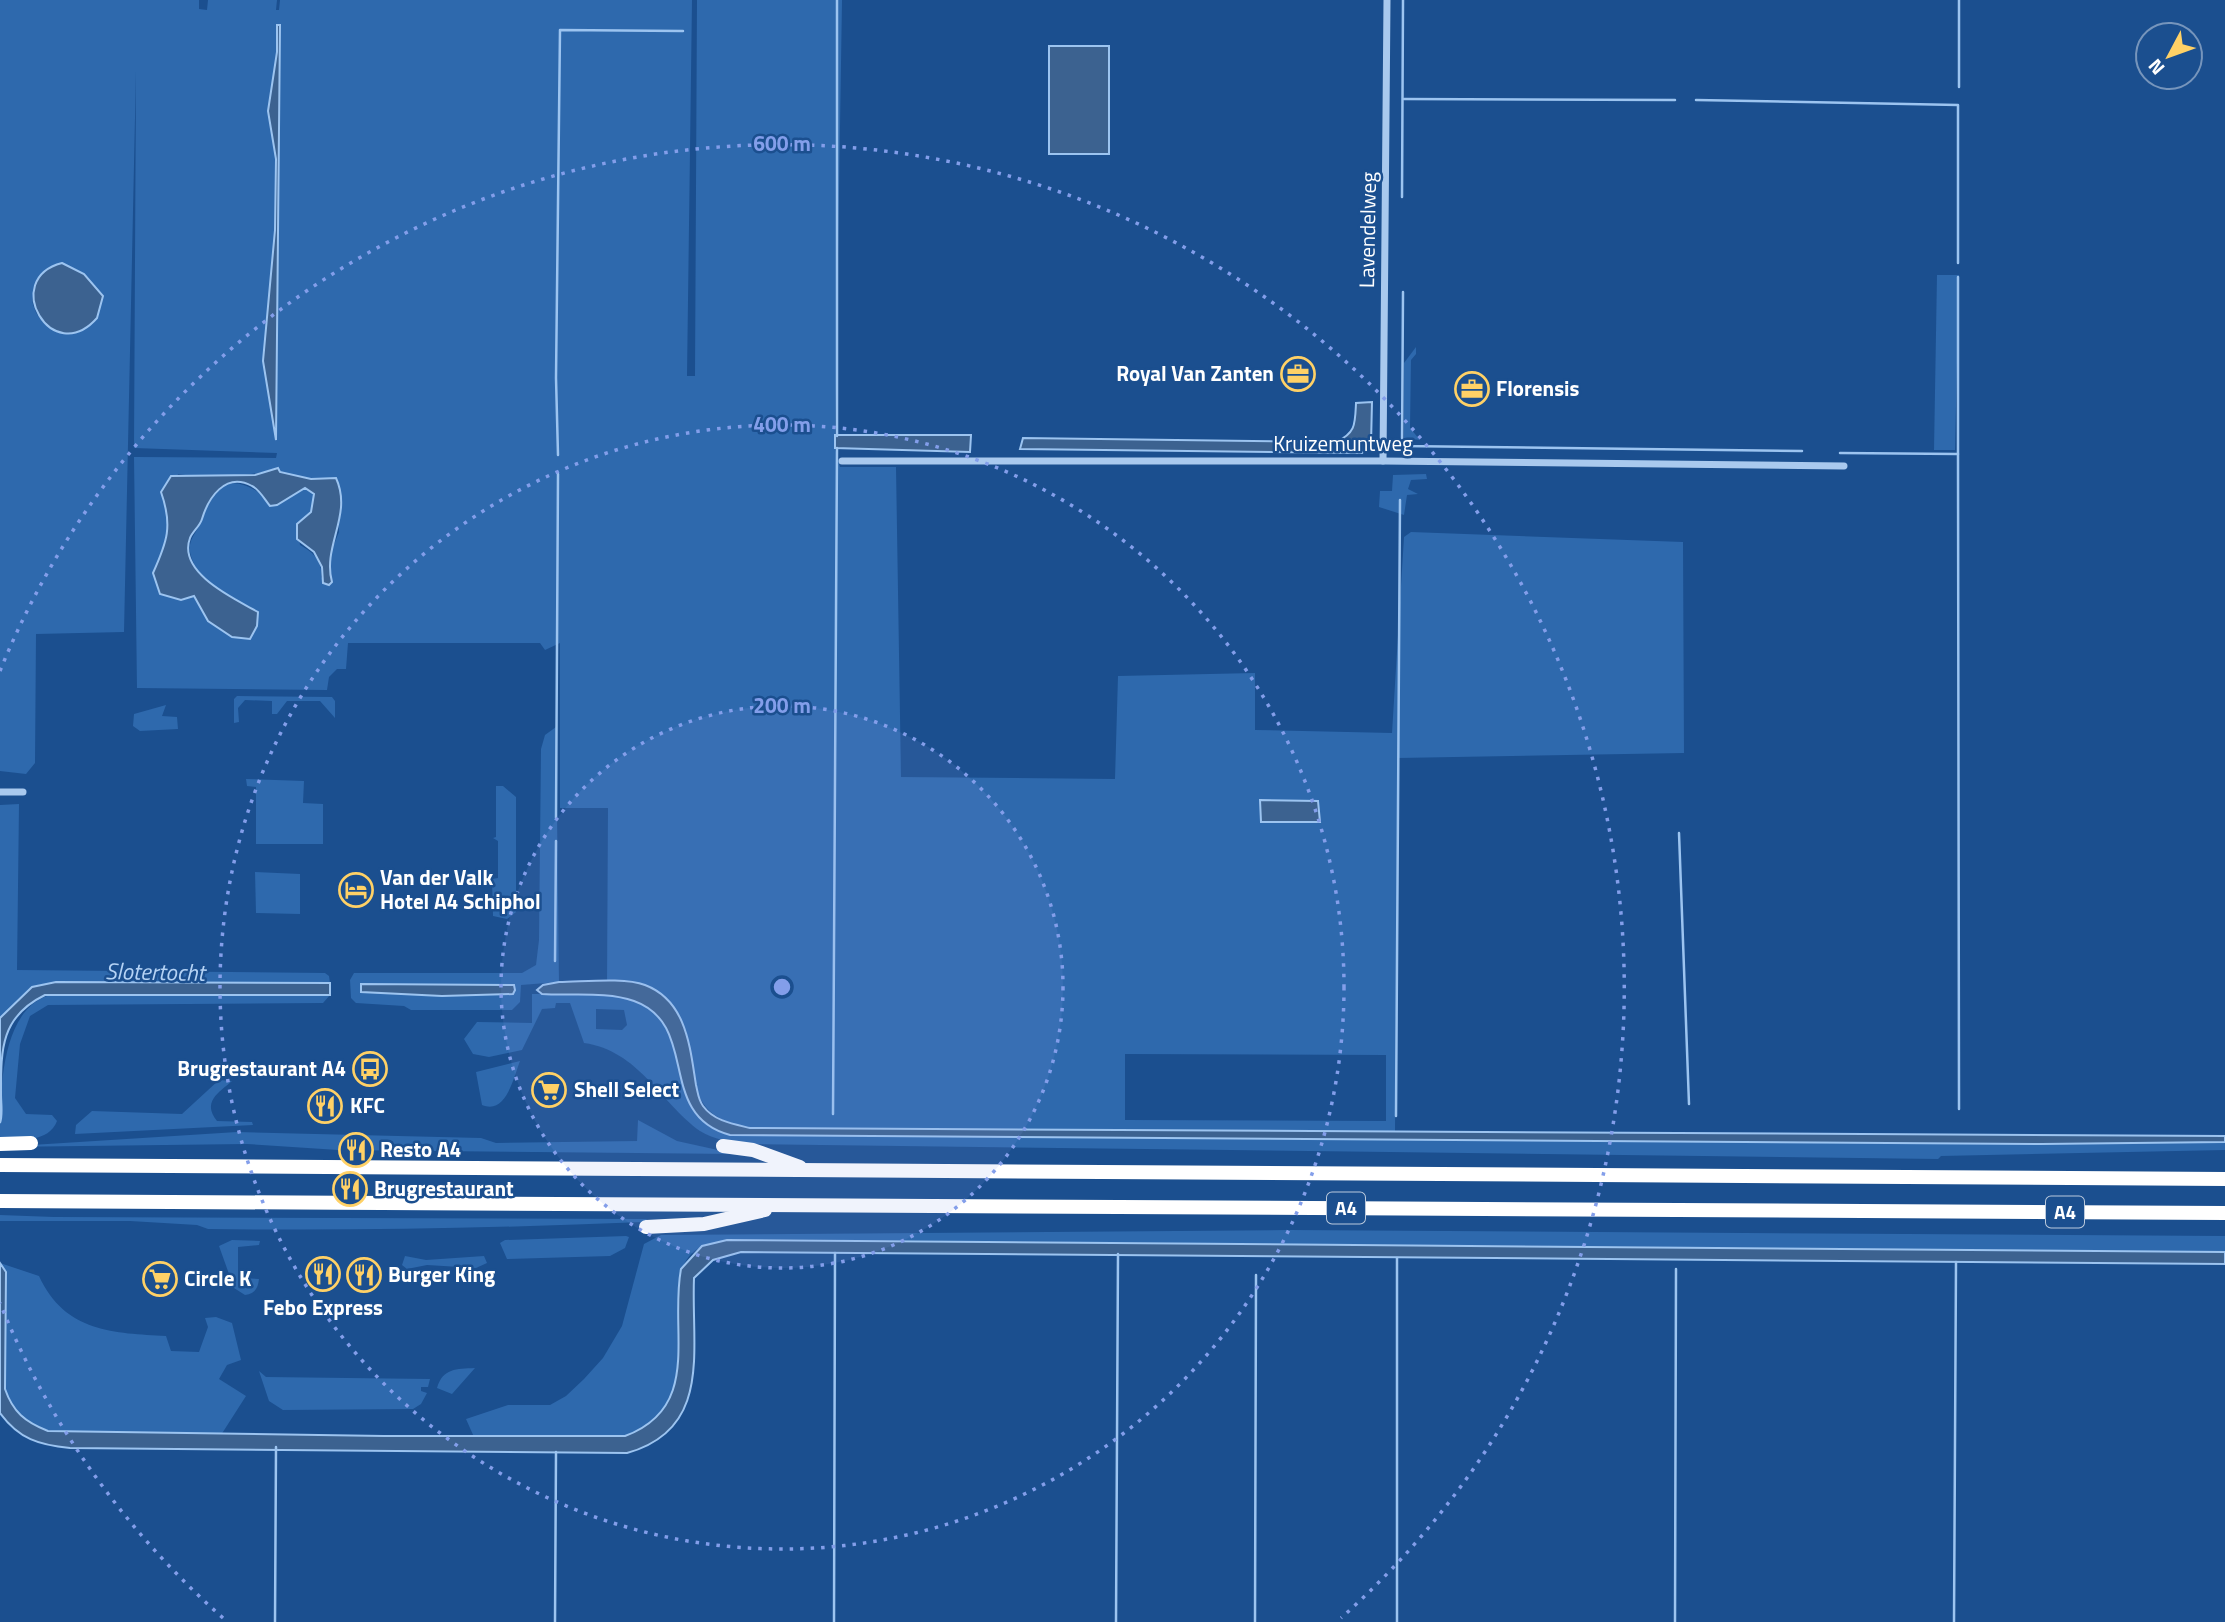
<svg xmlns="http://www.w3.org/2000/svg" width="2225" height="1622" font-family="'Titillium Web',sans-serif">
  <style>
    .green { fill: #2e69ad; fill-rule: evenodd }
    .water { fill: #3c6290; stroke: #9cc4f0; stroke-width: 2 }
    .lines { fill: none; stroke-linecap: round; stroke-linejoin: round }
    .stream { stroke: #9cc4f0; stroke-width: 2.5 }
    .street { stroke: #a9c9ee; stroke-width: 7 }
    .highway { stroke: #fff; stroke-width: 14 }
    .ring { fill: none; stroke: #839eea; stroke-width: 3.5; stroke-dasharray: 3.5 7 }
    .labels { text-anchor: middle; stroke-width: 5; stroke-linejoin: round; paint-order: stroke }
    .shield { fill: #1b4f8f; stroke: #bbcadd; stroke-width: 2 }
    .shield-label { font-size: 19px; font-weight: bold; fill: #fff }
    .street-label { font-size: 21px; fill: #fff; stroke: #1b4f8f }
    .poi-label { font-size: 21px; font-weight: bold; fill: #fff; stroke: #1b4f8f; text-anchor: start }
    .water-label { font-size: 23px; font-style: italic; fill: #b5d3f5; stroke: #1b4f8f }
    .centre { fill: #839eea; stroke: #1b4f8f; stroke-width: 3.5 }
    .ring-label { font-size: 21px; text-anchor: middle; font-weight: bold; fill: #839eea; stroke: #1b4f8f; stroke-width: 5; stroke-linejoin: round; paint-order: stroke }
  </style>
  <rect width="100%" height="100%" fill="#1b4f8f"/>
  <g class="green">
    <path d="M 0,0 L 199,0 L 199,9 L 207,10 L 208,0 L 277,0 L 276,10 L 279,10 L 280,0 L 692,0 L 687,376 L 695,376 L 697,0 L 842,0 L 835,448 L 840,467 L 896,467 L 901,777 L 1115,779 L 1118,676 L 1255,673 L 1255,730 L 1392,733 L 1404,537 L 1411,532 L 1683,542 L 1684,753 L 1398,758 L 1395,1131 L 750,1128 C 685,1115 699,1083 686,1030 L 630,983 L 607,983 L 608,808 L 560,808 L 560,643 L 545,650 L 540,643 L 348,643 L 346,669 L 337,669 L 329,677 L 327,690 L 137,688 L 134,457 L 276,458 L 277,453 L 134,448 L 136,71 L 124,632 L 36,634 L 35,763 L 26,774 L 0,771 ZM 277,25 L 280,25 L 276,439 L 263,361 L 275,230 L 276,159 L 268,111 L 277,52 ZM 62,263 C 157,312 46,369 32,300 L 38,278 ZM 277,468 L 280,472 L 311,479 L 336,478 L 339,532 L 329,557 L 329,569 L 321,578 C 323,561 314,553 300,545 L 297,524 L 311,512 L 315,494 L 305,488 L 277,505 C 241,478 219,469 202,520 C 196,535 185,541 192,559 C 202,587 235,599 258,612 L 208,621 L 198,599 L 153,573 L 168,540 L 168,511 L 178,474 C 210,479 246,478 277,468 ZM 1260,800 L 1318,801 L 1320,822 L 1261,821 ZM 1125,1054 L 1386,1055 L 1386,1121 L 1125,1120 Z"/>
    <polygon points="1937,275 1959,275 1955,450 1934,450"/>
    <polygon points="1416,347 1416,354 1411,360 1410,428 1420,440 1404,438 1404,363"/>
    <polygon points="1426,474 1427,479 1411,480 1408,489 1418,494 1407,495 1404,515 1379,507 1380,491 1392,491 1393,475"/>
    <polygon points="237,696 332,697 335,701 335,718 320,701 287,701 277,714 272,714 272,701 245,700 238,708 239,722 234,723 234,699"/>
    <polygon points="166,705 162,716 177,717 178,729 140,731 133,726 134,714"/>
    <path d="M 556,727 L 559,982 L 521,985 L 520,1002 L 512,1010 L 411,1010 L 404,1006 L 356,1003 L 351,998 L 350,980 L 354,973 L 522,973 L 536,965 L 539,940 L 541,749 L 545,735 ZM 361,984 L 514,985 L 515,990 L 513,994 L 442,996 L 361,992 Z"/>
    <polygon points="246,779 304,781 303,803 323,804 323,844 256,844 256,787 247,786"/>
    <polygon points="496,786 503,786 516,797 516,912 507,919 493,916 492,879 498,878 498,841 493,838 496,837"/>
    <polygon points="19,804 17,970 325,973 329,976 330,983 42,984 32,987 0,1018 0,805"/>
    <polygon points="255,872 300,874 300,914 256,913"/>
    <path d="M 54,994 L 330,995 L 323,1003 L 48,1005 L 30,1016 L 20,1044 L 15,1098 L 26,1114 L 52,1115 L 57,1121 C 49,1143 19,1139 0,1141 C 0,1092 0,1005 54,994 Z"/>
    <path d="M 532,994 C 557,994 612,993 634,1001 C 701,1025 655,1115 730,1135 L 2041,1144 L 2225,1142 L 2225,1150 L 1941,1156 L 1938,1159 L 747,1144 C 732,1142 714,1140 700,1131 C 659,1101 639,1051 584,1043 L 570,1003 L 556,1003 L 555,1008 L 542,1009 L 522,1050 L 489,1057 L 473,1054 L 464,1039 L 477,1022 L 532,1023 ZM 596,1009 L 624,1010 L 627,1025 L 622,1030 L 596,1029 Z"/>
    <path d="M 520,1061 C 513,1079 506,1115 482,1105 L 476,1072 Z"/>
    <path d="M 219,1080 L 232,1081 C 218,1093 202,1102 217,1121 L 252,1122 L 253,1125 L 75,1134 L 76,1125 L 92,1111 L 182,1114 Z"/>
    <polygon points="638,1120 677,1141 736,1154 338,1150 247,1144 0,1147 237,1132 481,1138 496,1143 637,1141"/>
    <path d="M 0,1215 L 54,1217 L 647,1219 L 644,1222 C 498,1228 354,1231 208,1229 L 197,1225 L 130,1221 L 0,1221 Z"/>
    <path d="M 1288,1230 L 2225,1236 L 2225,1252 L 738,1239 C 727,1241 712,1242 701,1247 C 645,1274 721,1404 628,1435 C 596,1445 512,1437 474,1437 L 466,1419 L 508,1405 L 550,1405 L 566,1396 L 584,1379 L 603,1358 L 622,1326 L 644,1244 L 661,1235 Z"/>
    <polygon points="626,1236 629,1237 625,1248 610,1256 507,1259 500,1243 505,1240"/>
    <path d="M 232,1240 L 260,1241 L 259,1245 L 238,1247 L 238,1278 L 259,1279 C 258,1288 255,1294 245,1295 L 234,1288 L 219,1246 Z"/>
    <polygon points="405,1256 426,1260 484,1256 487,1263 476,1268 427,1265 407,1269 402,1265"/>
    <path d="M 0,1263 L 39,1276 C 65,1333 115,1333 166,1336 L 171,1351 L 199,1352 L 208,1327 L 205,1318 L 216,1317 L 232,1323 L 241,1360 L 227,1365 L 219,1379 L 246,1396 L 221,1435 L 63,1433 C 34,1429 15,1418 5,1389 Z"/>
    <path d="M 475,1368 L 452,1394 L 437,1388 C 443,1368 456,1369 475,1368 Z"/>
    <polygon points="259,1371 266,1377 430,1379 428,1387 421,1387 421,1391 427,1393 421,1404 413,1409 283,1410 269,1401"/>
  </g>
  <g class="water">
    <polygon points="277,25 280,25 276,440 263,361 275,230 276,159 268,111 277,52"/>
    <rect x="1049" y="46" width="60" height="108"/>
    <path d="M 62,263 L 84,274 L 103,296 L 97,318 C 52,369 0,279 62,263 Z"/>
    <path d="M 1372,402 L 1371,444 L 1362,453 L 1020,449 L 1023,438 L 1336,442 C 1356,433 1355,424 1356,403 Z"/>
    <polygon points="835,435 971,435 970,452 835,448"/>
    <path d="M 278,468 L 280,472 L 311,479 L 336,478 C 353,515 322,546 332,582 L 329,585 L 323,583 L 322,567 L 314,552 L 297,539 L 297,524 L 311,512 L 314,494 L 305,488 L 277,505 L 270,506 C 265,500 259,489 252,486 C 225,471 208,499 202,519 C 200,526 193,531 190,538 C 177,573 235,599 258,612 L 257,626 L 250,639 L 232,637 L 208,621 L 194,596 L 181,600 L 160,594 L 153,573 C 167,542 173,526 161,492 L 171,476 L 255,475 Z"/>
    <polygon points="1260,800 1318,801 1320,822 1261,822"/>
    <path d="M 56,982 L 330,983 L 330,995 L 45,995 C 0,1017 1,1050 1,1095 C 1,1104 3,1114 0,1123 L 0,1018 L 32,987 Z"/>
    <path d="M 559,982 C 582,982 624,977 645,985 C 687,1001 690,1048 696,1085 C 698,1093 698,1099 703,1106 C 714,1121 733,1124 750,1128 L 2225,1136 L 2225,1142 L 2041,1144 L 730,1135 C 655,1115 701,1025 634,1001 C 607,991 571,996 542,994 L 537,990 L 543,985 Z"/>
    <polygon points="361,984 514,985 515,990 513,994 442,996 361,992"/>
    <path d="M 727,1240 L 2225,1252 L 2225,1264 L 741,1252 L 713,1260 L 694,1278 C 691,1349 713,1429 627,1453 L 70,1448 C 39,1445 19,1439 0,1413 L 0,1263 L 6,1272 L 5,1389 C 13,1412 25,1422 48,1431 L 384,1436 L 625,1436 C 703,1407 669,1331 681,1269 L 702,1246 Z"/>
  </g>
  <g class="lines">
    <g class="stream">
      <polyline points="837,0 837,436"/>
      <polyline points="1959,0 1959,87"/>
      <polyline points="1404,99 1675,100"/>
      <polyline points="1696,100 1958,105 1958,263"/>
      <polyline points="1402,197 1403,0"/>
      <polyline points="1403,292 1402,446 1802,451"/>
      <polyline points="1840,453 1958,454 1959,1109"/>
      <polyline points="1958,454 1958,277"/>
      <polyline points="558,455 556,378 560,30 683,31"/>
      <polyline points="556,818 558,474"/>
      <polyline points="1679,833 1689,1104"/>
      <polyline points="555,961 556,841"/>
      <polyline points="833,1114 837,448"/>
      <polyline points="1396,1116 1400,500"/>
      <polyline points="275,1622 276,1447"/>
      <polyline points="555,1622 556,1452"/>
      <polyline points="834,1622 835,1253"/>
      <polyline points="1116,1622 1118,1254"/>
      <polyline points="1255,1622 1256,1275"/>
      <polyline points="1397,1622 1397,1258"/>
      <polyline points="1675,1622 1676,1269"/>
      <polyline points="1954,1622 1956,1262"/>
    </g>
    <g class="street">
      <polyline points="842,461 1383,461 1844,466"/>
      <polyline points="1383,461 1387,0"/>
      <polyline points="0,792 23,792"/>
    </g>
    <g class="highway">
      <polyline points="0,1144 31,1143"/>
      <polyline points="723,1146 753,1150 800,1167"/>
      <polyline points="0,1165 2225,1179"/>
      <polyline points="0,1201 2225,1213"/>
      <polyline points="646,1227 704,1224 765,1210"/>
    </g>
  </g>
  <circle cx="782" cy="987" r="281" fill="#839eea" fill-opacity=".12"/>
  <g class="ring">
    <circle cx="782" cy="987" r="281"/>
    <circle cx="782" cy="987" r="562"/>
    <path d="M223 1618A843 843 0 0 1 0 1303M0 671A843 843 0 1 1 1341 1618"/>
  </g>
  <defs>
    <g id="office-ring" transform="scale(1.75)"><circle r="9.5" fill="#1b4f8f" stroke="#ffd166" stroke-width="1.5"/><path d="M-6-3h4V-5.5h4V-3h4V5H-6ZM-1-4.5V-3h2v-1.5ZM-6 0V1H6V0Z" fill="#ffd166"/></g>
    <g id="hotel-ring" transform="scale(1.75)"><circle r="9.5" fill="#1b4f8f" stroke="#ffd166" stroke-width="1.5"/><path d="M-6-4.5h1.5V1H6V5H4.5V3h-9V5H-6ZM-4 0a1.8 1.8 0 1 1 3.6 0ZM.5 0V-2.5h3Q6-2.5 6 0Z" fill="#ffd166"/></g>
    <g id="bus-ring" transform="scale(1.75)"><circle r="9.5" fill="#1b4f8f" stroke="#ffd166" stroke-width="1.5"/><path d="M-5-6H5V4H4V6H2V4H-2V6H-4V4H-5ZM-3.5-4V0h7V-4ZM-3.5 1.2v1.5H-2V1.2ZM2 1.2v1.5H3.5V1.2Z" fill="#ffd166"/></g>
    <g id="supermarket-ring" transform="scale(1.75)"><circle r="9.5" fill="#1b4f8f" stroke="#ffd166" stroke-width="1.5"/><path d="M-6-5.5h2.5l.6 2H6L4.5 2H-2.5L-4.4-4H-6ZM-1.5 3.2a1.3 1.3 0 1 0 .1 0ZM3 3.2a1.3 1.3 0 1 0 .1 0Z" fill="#ffd166"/></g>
    <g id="restaurant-ring" transform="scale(1.75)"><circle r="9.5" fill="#1b4f8f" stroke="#ffd166" stroke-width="1.5"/><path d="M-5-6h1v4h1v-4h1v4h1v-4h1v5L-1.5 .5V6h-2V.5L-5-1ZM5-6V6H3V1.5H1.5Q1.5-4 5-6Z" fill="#ffd166"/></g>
  </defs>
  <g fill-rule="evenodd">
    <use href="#office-ring" x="1298" y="374"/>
    <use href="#office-ring" x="1472" y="389"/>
    <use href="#hotel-ring" x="356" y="890"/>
    <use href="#bus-ring" x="370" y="1069"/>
    <use href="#supermarket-ring" x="549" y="1090"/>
    <use href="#restaurant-ring" x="325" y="1106"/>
    <use href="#restaurant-ring" x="356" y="1150"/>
    <use href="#restaurant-ring" x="350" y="1189"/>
    <use href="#restaurant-ring" x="323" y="1274"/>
    <use href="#restaurant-ring" x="364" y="1275"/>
    <use href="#supermarket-ring" x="160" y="1279"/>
  </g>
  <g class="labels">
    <g class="shield">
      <rect x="1327" y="1192.5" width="38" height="31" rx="5"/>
      <rect x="2046" y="1196.5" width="38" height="31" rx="5"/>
    </g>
    <g class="shield-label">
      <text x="1346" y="1215">A4</text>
      <text x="2065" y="1219">A4</text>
    </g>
    <g class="street-label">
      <text transform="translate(1368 230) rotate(-89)" y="7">Lavendelweg</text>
      <text x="1343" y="451">Kruizemuntweg</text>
    </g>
    <g class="poi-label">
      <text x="1274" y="381" text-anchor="end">Royal Van Zanten</text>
      <text x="1496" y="396">Florensis</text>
      <text x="380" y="885">Van der Valk<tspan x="380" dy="24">Hotel A4 Schiphol</tspan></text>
      <text x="346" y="1076" text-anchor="end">Brugrestaurant A4</text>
      <text x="574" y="1097">Shell Select</text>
      <text x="350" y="1113">KFC</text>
      <text x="380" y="1157">Resto A4</text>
      <text x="374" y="1196">Brugrestaurant</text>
      <text x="388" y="1282">Burger King</text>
      <text x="184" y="1286">Circle K</text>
      <text x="323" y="1315" text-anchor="middle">Febo Express</text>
    </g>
    <g class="water-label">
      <text transform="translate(155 972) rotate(1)" y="8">Slotertocht</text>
    </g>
  </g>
  <circle cx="782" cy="987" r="10" class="centre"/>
  <g class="ring-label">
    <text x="782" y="151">600 m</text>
    <text x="782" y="432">400 m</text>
    <text x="782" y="713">200 m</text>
  </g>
  <g transform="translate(2169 56) rotate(229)"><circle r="33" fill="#1b4f8f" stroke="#7695bc" stroke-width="2"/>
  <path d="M0-5L12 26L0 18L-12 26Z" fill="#ffd166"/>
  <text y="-10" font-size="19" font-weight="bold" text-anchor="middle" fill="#ffffff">N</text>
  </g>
</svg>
